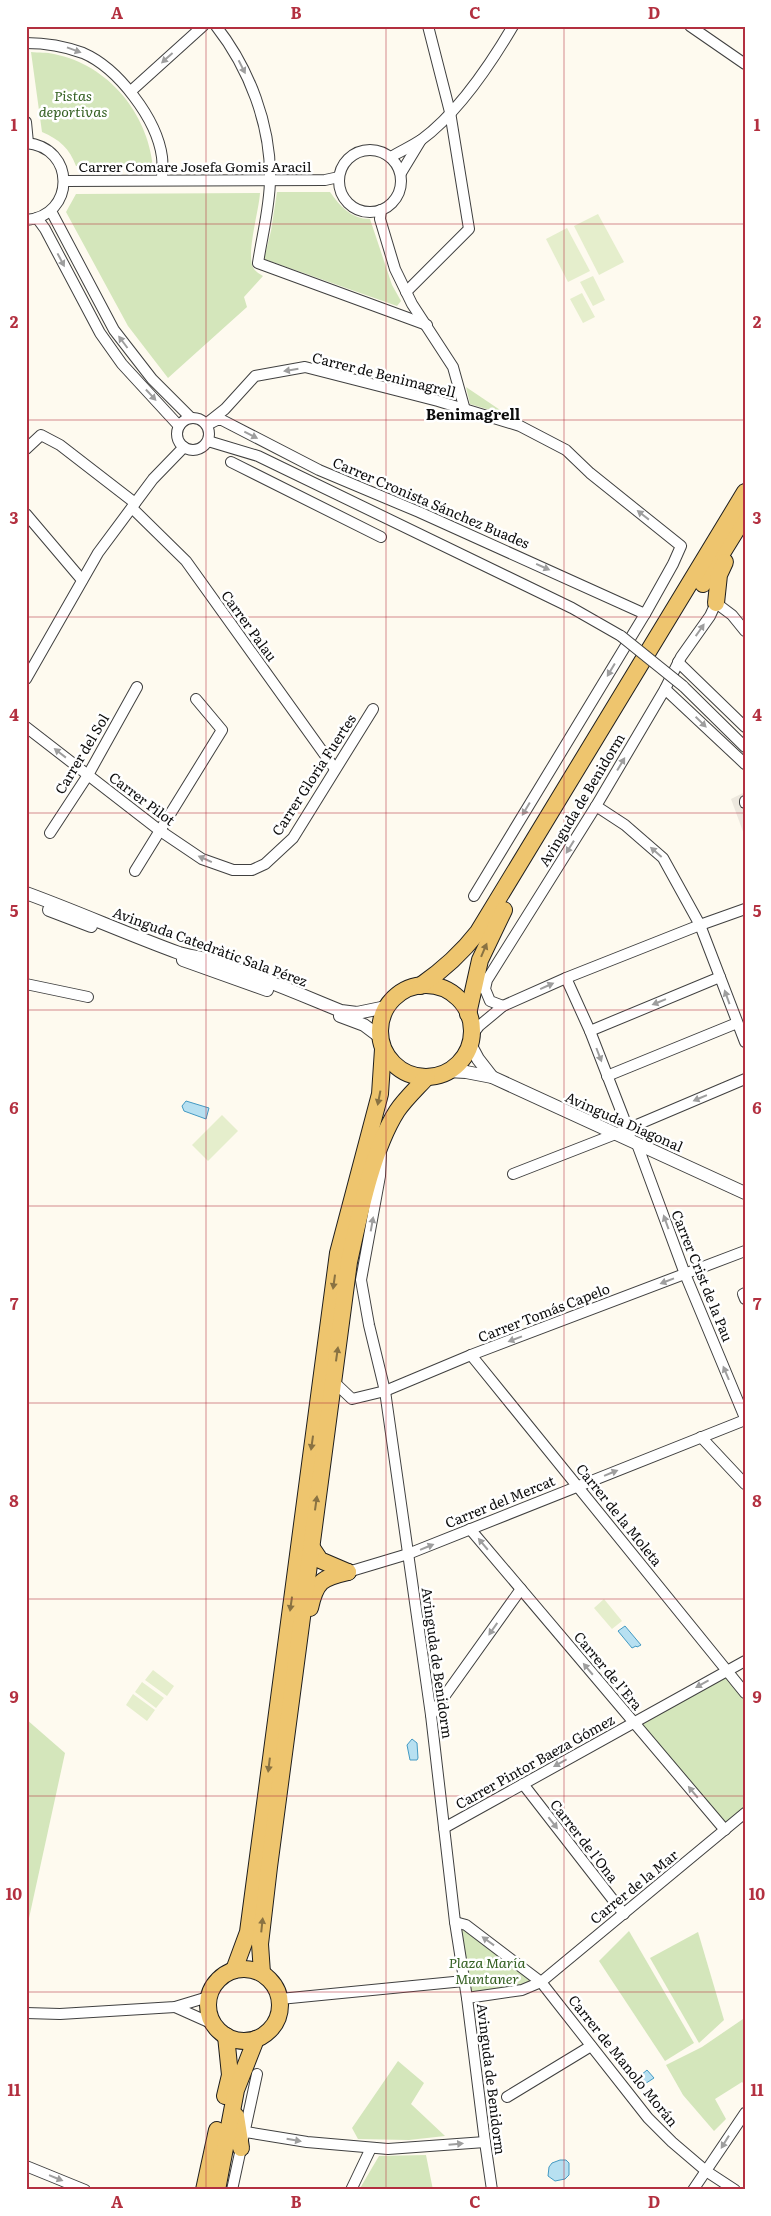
<svg xmlns="http://www.w3.org/2000/svg" width="771" height="2216" font-family="Literata,serif">
  <style>
    .green { fill: #d4e6bb }
    .pitch { fill: #e5eecc }
    .plaza { fill: #ede8de }
    .water { fill: #b7e0f1; stroke: #449ac3 }
    .lines { fill: none; stroke-linecap: round; stroke-linejoin: round }
    .minor-casing { stroke: #404040; stroke-width: 12 }
    .tertiary-casing { stroke: #404040; stroke-width: 14 }
    .primary-casing { stroke: #1e1e1e; stroke-width: 18 }
    .minor { stroke: #fff; stroke-width: 10 }
    .tertiary { stroke: #fff; stroke-width: 12 }
    .primary { stroke: #eec56e; stroke-width: 16 }
    .minor-bridge-casing { stroke: #404040; stroke-width: 12; stroke-linecap: butt }
    .minor-bridge { stroke: #fff; stroke-width: 10 }
    .oneway { fill: #9e9e9e }
    .oneway2 { fill: #897242 }
    .grid { fill: none; stroke: #b33040; stroke-width: 1; stroke-opacity: 0.55 }
    .labels { text-anchor: middle; stroke-width: 5; stroke-linejoin: round; paint-order: stroke }
    .park-label { font-size: 14px; font-style: italic; fill: #346022; stroke: #fff }
    .street-label { font-size: 14px; fill: #0d0d0d; stroke: #fff }
    .neighbourhood-label { font-size: 15px; font-weight: bold; fill: #0d0d0d; stroke: #fff }
    .neatline { fill: none; stroke: #b33040; stroke-width: 2 }
    .grid-label { font-size: 16px; text-anchor: middle; font-weight: bold; fill: #b33040 }
  </style>
  <rect width="100%" height="100%" fill="#fefaef"/>
  <g class="green">
    <path d="M 31,52 C 39,53 47,52 54,54 C 109,65 148,114 153,167 L 76,166 C 70,149 59,139 42,132 Z"/>
    <path d="M 277,192 L 330,192 C 340,206 351,219 370,219 L 392,285 L 401,301 L 397,306 L 264,259 L 271,231 Z"/>
    <path d="M 260,193 C 259,211 245,257 254,269 C 256,272 260,274 263,276 L 244,297 L 247,307 L 168,378 L 128,326 L 66,212 L 76,194 Z"/>
    <polygon points="466,387 509,416 470,404"/>
    <polygon points="727,1671 745,1693 745,1813 725,1830 634,1722"/>
    <polygon points="26,1719 65,1753 26,1932"/>
    <polygon points="455,1923 541,1982 467,1998"/>
    <polygon points="629,1931 694,2043 665,2061 599,1961"/>
    <polygon points="698,1932 724,2020 699,2043 650,1958"/>
    <polygon points="743,2019 745,2021 745,2085 742,2082 715,2099 726,2119 714,2131 683,2095 666,2065 702,2047"/>
    <polygon points="398,2061 424,2083 411,2104 445,2136 409,2140 358,2139 352,2128"/>
    <polygon points="426,2155 433,2190 359,2190 379,2156"/>
  </g>
  <g class="pitch">
    <polygon points="598,214 624,262 599,275 574,226"/>
    <polygon points="567,228 590,271 568,282 546,239"/>
    <polygon points="593,276 605,300 593,306 580,282"/>
    <polygon points="582,293 595,317 583,323 570,299"/>
    <polygon points="222,1115 238,1131 208,1161 192,1145"/>
    <polygon points="604,1599 622,1621 612,1629 594,1608"/>
    <polygon points="153,1670 174,1686 167,1696 145,1680"/>
    <polygon points="142,1682 164,1698 156,1708 135,1692"/>
    <polygon points="133,1694 155,1710 147,1721 126,1705"/>
  </g>
  <polygon class="plaza" points="745,792 745,837 731,799"/>
  <g class="water">
    <polygon points="186,1101 209,1108 206,1119 184,1111 182,1106"/>
    <polygon points="625,1626 641,1645 637,1647 636,1646 632,1648 618,1631"/>
    <polygon points="412,1739 417,1743 418,1758 417,1760 410,1760 407,1745"/>
    <polygon points="647,2070 654,2078 640,2087 634,2081"/>
    <polygon points="560,2160 566,2160 569,2163 569,2175 565,2179 555,2181 548,2176 549,2167 552,2163"/>
  </g>
  <g class="lines">
    <g class="minor-casing">
      <g id="minor">
        <path d="M 216,26 C 249,68 271,125 270,179 C 270,206 262,236 258,263 L 427,325"/>
        <polyline points="690,26 745,64"/>
        <path d="M 26,43 C 46,43 64,46 83,53 C 118,68 157,119 162,157 C 163,165 162,173 162,180"/>
        <polyline points="131,91 203,26"/>
        <polyline points="26,122 28,143"/>
        <path d="M 26,143 C 76,147 76,216 26,220"/>
        <circle cx="370" cy="181" r="31"/>
        <path d="M 391,157 C 401,151 412,146 421,140 C 458,113 490,65 513,26"/>
        <polyline points="401,173 421,140"/>
        <polyline points="64,181 325,180 339,177"/>
        <polyline points="381,210 380,219 395,269 412,304 453,367 465,410"/>
        <polyline points="51,211 114,330 152,379 191,418"/>
        <polyline points="37,218 45,229 100,333 122,364 179,426"/>
        <polyline points="406,292 469,229 450,112 428,26"/>
        <circle cx="193" cy="434" r="16"/>
        <polyline points="211,423 217,420 222,420 319,470 419,512 645,614"/>
        <polyline points="206,424 225,409 255,376 305,367 438,401 520,426 566,450 590,473 681,546 673,564 645,614 474,896"/>
        <polyline points="208,441 258,456 572,608 621,636"/>
        <polyline points="26,449 41,435 60,445 135,503"/>
        <polyline points="231,462 381,537"/>
        <polyline points="132,508 186,561 335,769"/>
        <polyline points="26,514 82,580"/>
        <polyline points="678,662 745,727"/>
        <polyline points="26,679 98,553 153,479 184,447"/>
        <polyline points="683,686 745,747"/>
        <polyline points="665,689 745,764"/>
        <polyline points="26,727 159,830 202,859 233,870 252,870 265,864 293,838 373,709"/>
        <polyline points="745,801 745,803"/>
        <polyline points="596,806 625,825 663,858 700,925 745,1042"/>
        <polyline points="50,833 88,775 137,687"/>
        <polyline points="135,871 222,730 196,699"/>
        <polyline points="566,978 590,1031 630,1134"/>
        <polyline points="26,984 88,997"/>
        <polyline points="503,1006 490,1001 485,989 487,980 596,806 665,689 681,657 710,616 716,603 732,615 745,631"/>
        <polyline points="590,1031 720,977"/>
        <polyline points="472,1035 479,1026 503,1006 566,978 700,925 745,909"/>
        <polyline points="607,1076 737,1023"/>
        <polyline points="637,1144 685,1274 745,1418"/>
        <polyline points="381,1155 380,1176 361,1280 369,1325 385,1391 431,1715 455,1922 467,1998 485,2142 492,2190"/>
        <polyline points="513,1174 613,1135 745,1079"/>
        <polyline points="745,1293 743,1294 745,1299"/>
        <polyline points="471,1355 745,1693"/>
        <polyline points="333,1381 352,1399 385,1391 471,1355 745,1251"/>
        <polyline points="701,1437 745,1484"/>
        <polyline points="470,1529 725,1830"/>
        <polyline points="348,1572 408,1554 745,1420"/>
        <polyline points="431,1715 521,1589"/>
        <polyline points="523,1784 624,1914"/>
        <polyline points="444,1828 745,1661"/>
        <polyline points="455,1922 466,1925 541,1982 648,2118 672,2142 706,2171 735,2190"/>
        <polyline points="467,1998 522,1990 541,1982 745,1813"/>
        <polyline points="280,1999 464,1981"/>
        <polyline points="175,2007 213,2024"/>
        <polyline points="26,2013 60,2014 175,2007 208,1997"/>
        <polyline points="507,2097 591,2046"/>
        <polyline points="246,2132 307,2142 388,2149 485,2142"/>
        <polyline points="26,2166 85,2190"/>
        <polyline points="232,2190 257,2074"/>
        <polyline points="351,2190 371,2148"/>
        <polyline points="693,2190 745,2113"/>
      </g>
    </g>
    <g class="tertiary-casing">
      <g id="tertiary">
        <path d="M 26,893 C 78,912 127,934 179,953 C 189,956 199,957 209,960 C 253,974 297,993 341,1011 L 357,1013 L 386,1007"/>
        <polyline points="49,910 91,926"/>
        <polyline points="183,960 267,990"/>
        <polyline points="340,1016 364,1025 380,1037"/>
        <polyline points="470,1044 478,1059 492,1077"/>
        <polyline points="447,1071 466,1072 492,1077 745,1193"/>
      </g>
    </g>
    <g class="primary-casing">
      <g id="primary">
        <polyline points="703,584 745,516"/>
        <polyline points="716,603 719,575 725,562"/>
        <circle cx="426" cy="1031" r="46"/>
        <path d="M 420,986 C 443,970 461,954 478,932 L 745,492"/>
        <polyline points="468,1014 480,960 504,910"/>
        <polyline points="310,1545 320,1560 348,1572"/>
        <path d="M 310,1608 C 316,1581 322,1578 348,1572"/>
        <circle cx="244" cy="2005" r="36"/>
        <polyline points="234,1970 248,1932 338,1253 380,1094 383,1049"/>
        <path d="M 262,1973 L 260,1944 L 269,1867 L 349,1262 C 359,1217 372,1150 397,1111 C 405,1099 417,1088 427,1077"/>
        <polyline points="225,2096 230,2075 226,2036"/>
        <polyline points="236,2116 241,2148"/>
        <polyline points="204,2190 217,2130"/>
        <polyline points="217,2190 236,2090 256,2039"/>
      </g>
    </g>
    <use href="#minor" class="minor"/>
    <use href="#tertiary" class="tertiary"/>
    <use href="#primary" class="primary"/>
    <g class="minor-bridge-casing">
      <polyline id="minor-bridge" points="621,636 683,686"/>
    </g>
    <use href="#minor-bridge" class="minor-bridge"/>
  </g>
  <defs><path id="oneway-solid" d="M-6-.8H1V-3.2L6.5 0L1 3.2V.8H-6Z" transform="scale(1.25)"/></defs>
  <g class="oneway">
    <use href="#oneway-solid" transform="translate(74 50) rotate(20)"/>
    <use href="#oneway-solid" transform="translate(167 58) rotate(138)"/>
    <use href="#oneway-solid" transform="translate(242 67) rotate(63)"/>
    <use href="#oneway-solid" transform="translate(61 260) rotate(62)"/>
    <use href="#oneway-solid" transform="translate(123 342) rotate(-127)"/>
    <use href="#oneway-solid" transform="translate(291 370) rotate(171)"/>
    <use href="#oneway-solid" transform="translate(151 395) rotate(47)"/>
    <use href="#oneway-solid" transform="translate(251 435) rotate(27)"/>
    <use href="#oneway-solid" transform="translate(643 515) rotate(-142)"/>
    <use href="#oneway-solid" transform="translate(543 567) rotate(24)"/>
    <use href="#oneway-solid" transform="translate(700 630) rotate(-55)"/>
    <use href="#oneway-solid" transform="translate(611 670) rotate(121)"/>
    <use href="#oneway-solid" transform="translate(701 722) rotate(44)"/>
    <use href="#oneway-solid" transform="translate(60 753) rotate(-142)"/>
    <use href="#oneway-solid" transform="translate(621 764) rotate(-59)"/>
    <use href="#oneway-solid" transform="translate(526 809) rotate(121)"/>
    <use href="#oneway-solid" transform="translate(570 847) rotate(122)"/>
    <use href="#oneway-solid" transform="translate(656 852) rotate(-139)"/>
    <use href="#oneway-solid" transform="translate(205 859) rotate(-156)"/>
    <use href="#oneway-solid" transform="translate(547 986) rotate(-24)"/>
    <use href="#oneway-solid" transform="translate(727 997) rotate(-110)"/>
    <use href="#oneway-solid" transform="translate(659 1002) rotate(158)"/>
    <use href="#oneway-solid" transform="translate(599 1055) rotate(69)"/>
    <use href="#oneway-solid" transform="translate(700 1098) rotate(157)"/>
    <use href="#oneway-solid" transform="translate(666 1222) rotate(-110)"/>
    <use href="#oneway-solid" transform="translate(372 1224) rotate(-80)"/>
    <use href="#oneway-solid" transform="translate(667 1281) rotate(159)"/>
    <use href="#oneway-solid" transform="translate(515 1339) rotate(159)"/>
    <use href="#oneway-solid" transform="translate(726 1373) rotate(-113)"/>
    <use href="#oneway-solid" transform="translate(611 1473) rotate(-22)"/>
    <use href="#oneway-solid" transform="translate(483 1544) rotate(-130)"/>
    <use href="#oneway-solid" transform="translate(427 1547) rotate(-22)"/>
    <use href="#oneway-solid" transform="translate(493 1629) rotate(125)"/>
    <use href="#oneway-solid" transform="translate(588 1669) rotate(-130)"/>
    <use href="#oneway-solid" transform="translate(702 1684) rotate(151)"/>
    <use href="#oneway-solid" transform="translate(560 1763) rotate(151)"/>
    <use href="#oneway-solid" transform="translate(693 1792) rotate(-130)"/>
    <use href="#oneway-solid" transform="translate(553 1823) rotate(52)"/>
    <use href="#oneway-solid" transform="translate(488 1941) rotate(-144)"/>
    <use href="#oneway-solid" transform="translate(294 2140) rotate(10)"/>
    <use href="#oneway-solid" transform="translate(725 2142) rotate(122)"/>
    <use href="#oneway-solid" transform="translate(456 2144) rotate(-5)"/>
    <use href="#oneway-solid" transform="translate(56 2178) rotate(22)"/>
  </g>
  <g class="oneway2">
    <use href="#oneway-solid" transform="translate(484 950) rotate(-67)"/>
    <use href="#oneway-solid" transform="translate(379 1098) rotate(101)"/>
    <use href="#oneway-solid" transform="translate(334 1282) rotate(98)"/>
    <use href="#oneway-solid" transform="translate(337 1354) rotate(-82)"/>
    <use href="#oneway-solid" transform="translate(312 1443) rotate(98)"/>
    <use href="#oneway-solid" transform="translate(316 1503) rotate(-82)"/>
    <use href="#oneway-solid" transform="translate(291 1604) rotate(98)"/>
    <use href="#oneway-solid" transform="translate(269 1765) rotate(97)"/>
    <use href="#oneway-solid" transform="translate(262 1925) rotate(-84)"/>
  </g>
  <path class="grid" d="M 206,26 L 206,2190M 386,26 L 386,2190M 564,26 L 564,2190M 26,224 L 745,224M 26,420 L 745,420M 26,617 L 745,617M 26,813 L 745,813M 26,1010 L 745,1010M 26,1206 L 745,1206M 26,1403 L 745,1403M 26,1599 L 745,1599M 26,1796 L 745,1796M 26,1992 L 745,1992"/>
  <g class="labels">
    <g class="park-label">
      <text x="73" y="101">Pistas<tspan x="73" dy="16">deportivas</tspan></text>
      <text x="487" y="1968">Plaza María<tspan x="487" dy="16">Muntaner</tspan></text>
    </g>
    <g class="street-label">
      <text x="195" y="172">Carrer Comare Josefa Gomis Aracil</text>
      <text transform="translate(384 375) rotate(14)" y="5">Carrer de Benimagrell</text>
      <text transform="translate(431 503) rotate(23)" y="5">Carrer Cronista Sánchez Buades</text>
      <text transform="translate(249 626) rotate(54)" y="5">Carrer Palau</text>
      <text transform="translate(82 754) rotate(-59)" y="5">Carrer del Sol</text>
      <text transform="translate(314 775) rotate(-57)" y="5">Carrer Gloria Fuertes</text>
      <text transform="translate(142 799) rotate(37)" y="5">Carrer Pilot</text>
      <text transform="translate(582 800) rotate(-59)" y="5">Avinguda de Benidorm</text>
      <text transform="translate(210 947) rotate(20)" y="5">Avinguda Catedràtic Sala Pérez</text>
      <text transform="translate(624 1122) rotate(24)" y="5">Avinguda Diagonal</text>
      <text transform="translate(702 1276) rotate(68)" y="5">Carrer Crist de la Pau</text>
      <text transform="translate(544 1313) rotate(-21)" y="5">Carrer Tomás Capelo</text>
      <text transform="translate(500 1502) rotate(-22)" y="5">Carrer del Mercat</text>
      <text transform="translate(619 1515) rotate(51)" y="5">Carrer de la Moleta</text>
      <text transform="translate(437 1663) rotate(82)" y="5">Avinguda de Benidorm</text>
      <text transform="translate(608 1671) rotate(50)" y="5">Carrer de l’Era</text>
      <text transform="translate(535 1762) rotate(-29)" y="5">Carrer Pintor Baeza Gómez</text>
      <text transform="translate(584 1841) rotate(52)" y="5">Carrer de l'Ona</text>
      <text transform="translate(634 1887) rotate(-39)" y="5">Carrer de la Mar</text>
      <text transform="translate(623 2061) rotate(51)" y="5">Carrer de Manolo Morán</text>
      <text transform="translate(491 2079) rotate(83)" y="5">Avinguda de Benidorm</text>
    </g>
    <g class="neighbourhood-label">
      <text x="473" y="420">Benimagrell</text>
    </g>
  </g>
  <rect width="771" height="2216" fill="none" stroke="#ffffff" stroke-width="55"/>
  <rect x="28" y="28" width="716" height="2160" class="neatline"/>
  <g class="grid-label">
    <text x="117" y="19">A</text>
    <text x="296" y="19">B</text>
    <text x="475" y="19">C</text>
    <text x="654" y="19">D</text>
    <text x="14" y="131">1</text>
    <text x="757" y="131">1</text>
    <text x="14" y="328">2</text>
    <text x="757" y="328">2</text>
    <text x="14" y="524">3</text>
    <text x="757" y="524">3</text>
    <text x="14" y="721">4</text>
    <text x="757" y="721">4</text>
    <text x="14" y="917">5</text>
    <text x="757" y="917">5</text>
    <text x="14" y="1114">6</text>
    <text x="757" y="1114">6</text>
    <text x="14" y="1310">7</text>
    <text x="757" y="1310">7</text>
    <text x="14" y="1507">8</text>
    <text x="757" y="1507">8</text>
    <text x="14" y="1703">9</text>
    <text x="757" y="1703">9</text>
    <text x="14" y="1900">10</text>
    <text x="757" y="1900">10</text>
    <text x="14" y="2096">11</text>
    <text x="757" y="2096">11</text>
    <text x="117" y="2208">A</text>
    <text x="296" y="2208">B</text>
    <text x="475" y="2208">C</text>
    <text x="654" y="2208">D</text>
  </g>
</svg>
